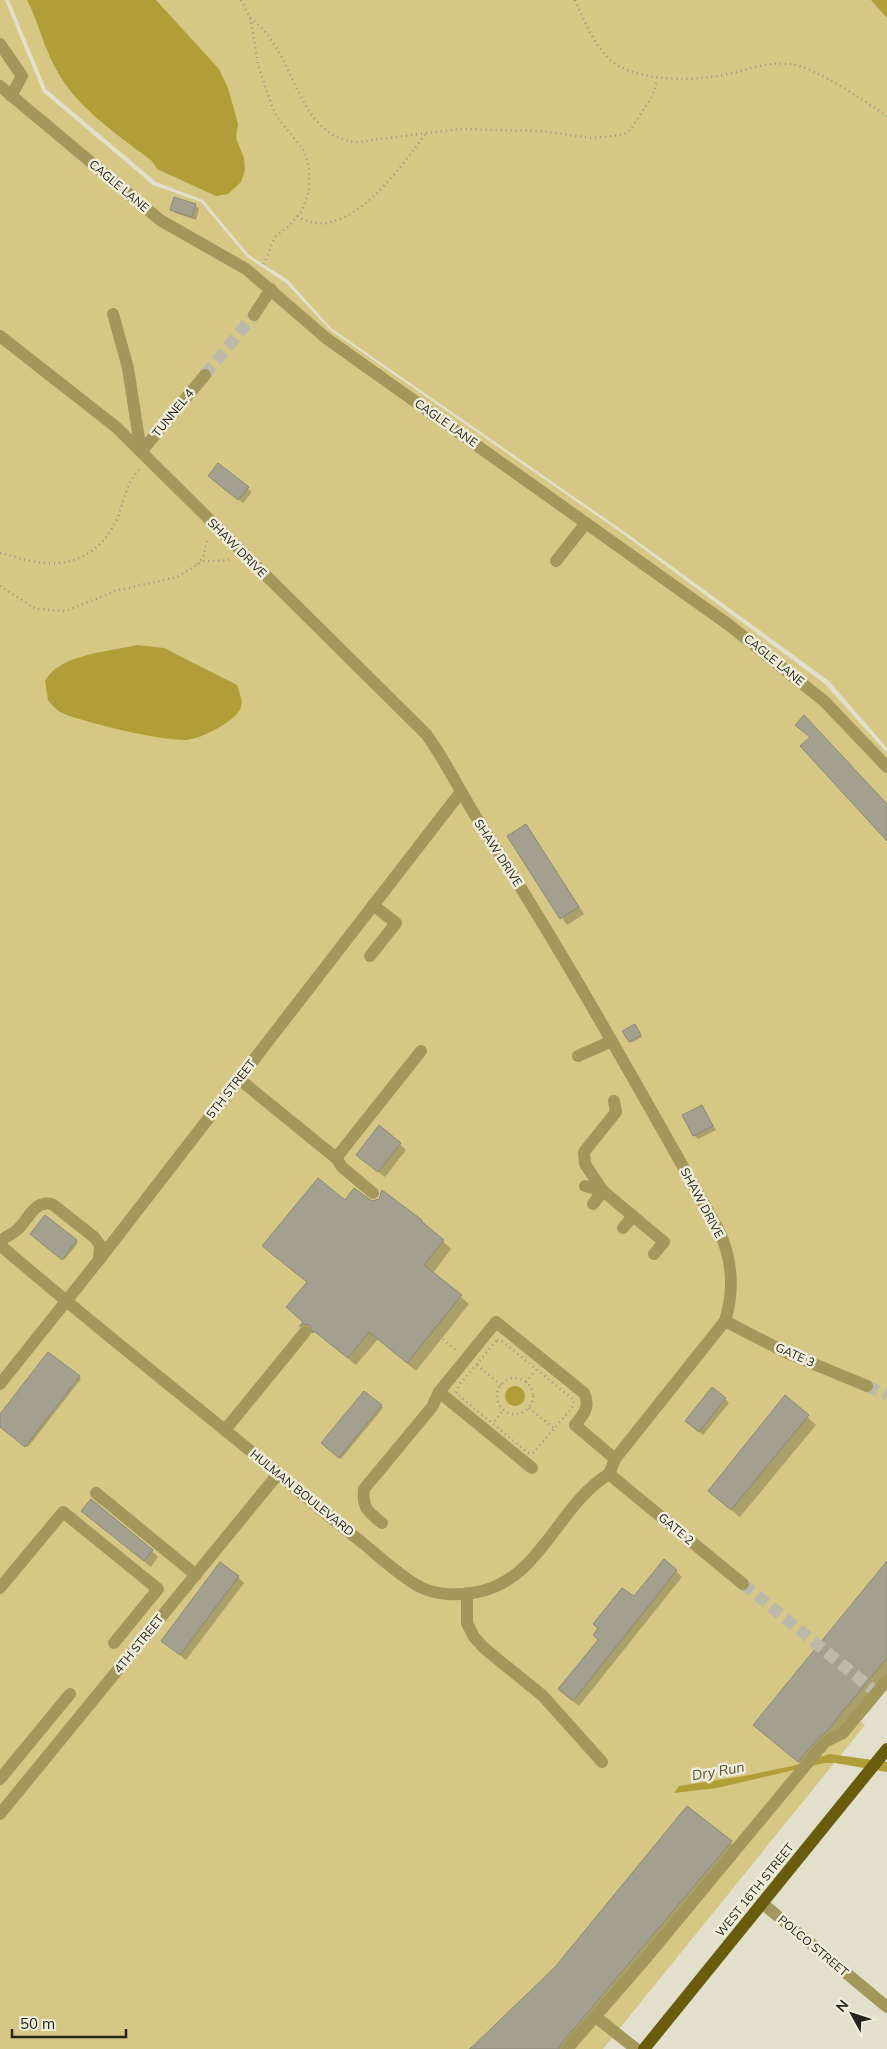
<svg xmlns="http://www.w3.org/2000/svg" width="887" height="2049" font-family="Mulish,sans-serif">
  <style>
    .green { fill: #d6c884 }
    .water { fill: #b19e38 }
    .shadow { fill: #0003 }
    .building { fill: #a3a08f; stroke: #8c8978 }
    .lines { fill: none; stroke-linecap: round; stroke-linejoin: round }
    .minor-tunnel { stroke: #bcb9aa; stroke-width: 12; stroke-dasharray: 12 6; stroke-linecap: butt }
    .path { stroke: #999789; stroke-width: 2.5; stroke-dasharray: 1 4; stroke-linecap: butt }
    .minor { stroke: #a4975b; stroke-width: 12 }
    .major { stroke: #6a5c0d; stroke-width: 12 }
    .labels { text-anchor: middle; stroke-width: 5; stroke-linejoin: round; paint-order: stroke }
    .street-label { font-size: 12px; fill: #24231c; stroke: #efecda }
    .water-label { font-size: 14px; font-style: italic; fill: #595128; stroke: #efecda }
  </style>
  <rect width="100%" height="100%" fill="#e2dfcd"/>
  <g class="green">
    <polygon points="0,0 5,0 43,92 153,185 201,202 247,257 286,283 330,330 626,536 825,684 887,753 887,1687 860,1721 865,1725 603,2049 0,2049"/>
    <polygon points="9,0 887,0 887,748 829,681 629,535 331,328 288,280 249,255 203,200 156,182 46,89"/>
  </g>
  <g class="water">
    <path d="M 27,0 L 156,0 L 219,69 L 228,88 L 238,124 L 236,138 L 244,158 L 245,170 L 241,182 L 228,194 L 216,196 L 157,169 L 152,161 C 118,135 78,109 57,71 C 44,49 39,23 27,0 Z"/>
    <polygon points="871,0 887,0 887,18"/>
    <path d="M 137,645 L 164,648 L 237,685 C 239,692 243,700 241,707 C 237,721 200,739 187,740 C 162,741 85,723 62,713 C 56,710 52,705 48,700 L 45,681 C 59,654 109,652 137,645 Z"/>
    <circle cx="515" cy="1396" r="10"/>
    <polygon points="830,1754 887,1762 887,1772 835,1763 824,1763 717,1788 674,1793 679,1786 744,1776 792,1766"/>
  </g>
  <g class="shadow">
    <polygon points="195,205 199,209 196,220 175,213 171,209"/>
    <polygon points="218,465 252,492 243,503 213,480"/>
    <polygon points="526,825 584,914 567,925 508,836"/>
    <polygon points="636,1027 642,1037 631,1043 624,1032"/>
    <polygon points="702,1106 716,1130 698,1139 694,1135"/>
    <polygon points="400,1144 406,1150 385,1177 363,1161"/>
    <polygon points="345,1202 372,1202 421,1220 451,1249 433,1273 469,1304 416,1371 378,1339 356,1365 315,1332 308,1334 301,1327 304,1322 288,1307 308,1283 272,1254"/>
    <polygon points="45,1216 78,1243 64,1260 31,1234"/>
    <polygon points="79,1377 81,1379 28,1447 0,1426 0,1416"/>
    <polygon points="364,1393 383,1408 341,1459 323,1443"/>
    <polygon points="786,1397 816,1425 740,1517 709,1491"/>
    <polygon points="725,1399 729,1403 703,1435 690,1425"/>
    <polygon points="89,1517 152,1551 158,1557 151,1567"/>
    <polygon points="887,1563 887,1675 807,1769 763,1733"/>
    <polygon points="676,1571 682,1577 579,1706 565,1694 599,1640 634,1598"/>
    <polygon points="238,1577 244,1583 186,1660 163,1641"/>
    <polygon points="687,1808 740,1850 571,2049 468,2049 481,2040 556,1968"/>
  </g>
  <g class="building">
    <polygon points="174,197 196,204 192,217 170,210"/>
    <polygon points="218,463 249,487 238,500 208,476"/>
    <polygon points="804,715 887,804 887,841 800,746 810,737 795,725"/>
    <polygon points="526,824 579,907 560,919 507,836"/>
    <polygon points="635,1024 641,1035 629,1042 622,1031"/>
    <polygon points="702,1105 713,1126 693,1136 682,1115"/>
    <polygon points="379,1125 401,1143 378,1172 356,1155"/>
    <polygon points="318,1178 345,1200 354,1188 372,1201 379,1199 382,1190 422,1220 421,1221 444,1240 424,1265 462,1295 407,1363 369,1332 348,1358 314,1331 313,1333 310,1325 303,1324 299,1327 303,1322 286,1307 307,1282 262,1246"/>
    <polygon points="45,1215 77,1240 62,1260 30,1234"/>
    <polygon points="48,1352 80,1376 25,1447 0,1427 0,1414"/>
    <polygon points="712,1387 726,1398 699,1432 685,1421"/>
    <polygon points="364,1391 382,1405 339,1458 321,1443"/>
    <polygon points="785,1395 809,1415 731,1510 708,1491"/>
    <polygon points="91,1499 153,1550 144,1561 81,1511"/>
    <polygon points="664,1559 677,1570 573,1701 558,1689 598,1640 593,1635 598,1628 593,1624 622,1588 634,1596"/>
    <polygon points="887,1561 887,1658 826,1732 819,1737 798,1762 753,1725"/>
    <polygon points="220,1562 239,1576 180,1655 161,1641"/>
    <polygon points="687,1806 732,1841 561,2044 559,2049 470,2049 555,1967"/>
  </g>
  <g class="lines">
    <g class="minor-tunnel">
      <polyline points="205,375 254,315"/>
      <polyline points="867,1386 887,1395"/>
      <polyline points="743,1584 872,1689"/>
    </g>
    <g class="path">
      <polyline points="241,0 251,20 258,65 273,109 278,118 305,152 309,168 309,191 302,211 289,226 275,237 263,266"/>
      <path d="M 575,0 C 584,20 593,43 609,59 C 631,80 683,81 711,77 C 739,74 761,61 790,64 C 818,68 862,100 887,116"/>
      <path d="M 250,18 C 297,50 294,137 357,142 L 459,129 L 540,131 L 592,138 L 623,135 L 631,129 L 653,95 L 657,79"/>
      <path d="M 297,216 C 345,248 402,166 426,133"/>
      <path d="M 0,553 C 10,555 20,559 30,561 C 71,570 104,553 119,514 C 124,498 128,480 140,469"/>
      <polyline points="197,564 203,558 208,538"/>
      <polyline points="0,586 36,609 66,611 115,591 177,577 203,561 222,561 231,559"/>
      <polyline points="439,1336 456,1350"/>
      <polygon points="497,1340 502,1341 574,1400 572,1408 533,1453 528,1453 456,1393 459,1385"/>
      <polyline points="477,1365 501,1385"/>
      <circle cx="515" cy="1396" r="18"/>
      <polyline points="526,1382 536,1370"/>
      <polyline points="529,1408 555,1429"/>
      <polyline points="495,1421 503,1410"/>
    </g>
    <g class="minor">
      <polyline points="0,44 22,76 11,96"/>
      <polyline points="0,86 160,220 246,269 326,338 729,625 824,701 887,767"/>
      <polyline points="113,314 128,368 141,452"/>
      <polyline points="254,315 271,289"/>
      <path d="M 0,336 L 116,427 L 426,734 C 448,764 464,800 485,831 C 568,960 642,1094 717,1227 C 732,1256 735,1289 725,1321 L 615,1459 L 609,1474"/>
      <polyline points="141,452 205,375"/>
      <polyline points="556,561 586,523"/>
      <polyline points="370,956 396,923 373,905"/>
      <polyline points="578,1056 612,1041"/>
      <polyline points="239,1079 336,1158 342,1167 373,1193"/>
      <polyline points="614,1101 616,1112 584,1152 585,1164 603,1191 664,1242 654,1254"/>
      <polyline points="336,1158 421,1051"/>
      <polyline points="585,1186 603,1191 593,1204"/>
      <polyline points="623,1228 633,1216"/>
      <path d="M 0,1241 C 6,1237 12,1234 18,1229 C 29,1219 34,1200 52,1204 L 94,1237 L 100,1245 L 99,1260"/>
      <path d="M 0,1245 C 88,1321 180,1393 270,1467 C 301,1493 332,1519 364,1544 C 382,1559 400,1576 420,1587 C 438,1596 463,1596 482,1591 C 542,1576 559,1504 609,1474"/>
      <polyline points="725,1321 787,1353 867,1386"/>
      <polyline points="0,1384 99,1260 460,793"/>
      <polyline points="439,1392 532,1468"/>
      <polyline points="225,1430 305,1332"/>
      <polyline points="609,1474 743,1584"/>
      <polyline points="96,1493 196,1575"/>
      <path d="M 382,1523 C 368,1512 362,1508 364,1489 L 432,1407 L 439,1392 L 496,1322 L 584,1393 C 591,1407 583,1415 575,1425 L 615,1459"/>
      <polyline points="0,1588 63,1512 158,1589 114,1643"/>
      <polyline points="467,1593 467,1623 474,1637 484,1648 543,1696 602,1762"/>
      <polyline points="0,1779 70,1694"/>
      <polyline points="0,1814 278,1474"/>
      <polyline points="762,1903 887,2007"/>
      <polyline points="596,2017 636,2049"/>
      <polyline points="567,2049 647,1957 825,1742 843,1733 887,1680"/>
    </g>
    <polyline class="major" points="644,2049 887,1749"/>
  </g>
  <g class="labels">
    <g class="street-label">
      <text transform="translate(119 186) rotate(40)" y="4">CAGLE LANE</text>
      <text transform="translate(173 413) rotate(-51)" y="4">TUNNEL 4</text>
      <text transform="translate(446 423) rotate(35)" y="4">CAGLE LANE</text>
      <text transform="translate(237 548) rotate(45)" y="4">SHAW DRIVE</text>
      <text transform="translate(774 660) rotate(39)" y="4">CAGLE LANE</text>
      <text transform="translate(498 853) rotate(57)" y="4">SHAW DRIVE</text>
      <text transform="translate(231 1089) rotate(-52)" y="4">5TH STREET</text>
      <text transform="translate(702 1203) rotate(62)" y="4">SHAW DRIVE</text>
      <text transform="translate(795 1355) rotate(24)" y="4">GATE 3</text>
      <text transform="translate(302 1493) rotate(39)" y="4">HULMAN BOULEVARD</text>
      <text transform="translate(676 1529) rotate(40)" y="4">GATE 2</text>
      <text transform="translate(139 1644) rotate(-51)" y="4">4TH STREET</text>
      <text transform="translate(755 1890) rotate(-51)" y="4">WEST 16TH STREET</text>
      <text transform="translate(813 1946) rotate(40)" y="4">POLCO STREET</text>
    </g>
    <g class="water-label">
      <text transform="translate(718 1771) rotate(-10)" y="5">Dry Run</text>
    </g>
  </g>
  <g transform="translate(852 2014) rotate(310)" stroke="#efecda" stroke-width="4" paint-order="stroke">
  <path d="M0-4L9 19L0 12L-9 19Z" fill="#24231c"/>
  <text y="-8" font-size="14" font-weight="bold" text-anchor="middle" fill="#24231c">N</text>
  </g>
  <path d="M12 2029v8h114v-8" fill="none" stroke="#24231c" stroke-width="2.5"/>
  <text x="20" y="2029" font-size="15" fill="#24231c" stroke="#efecda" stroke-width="4" paint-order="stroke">50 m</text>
</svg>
